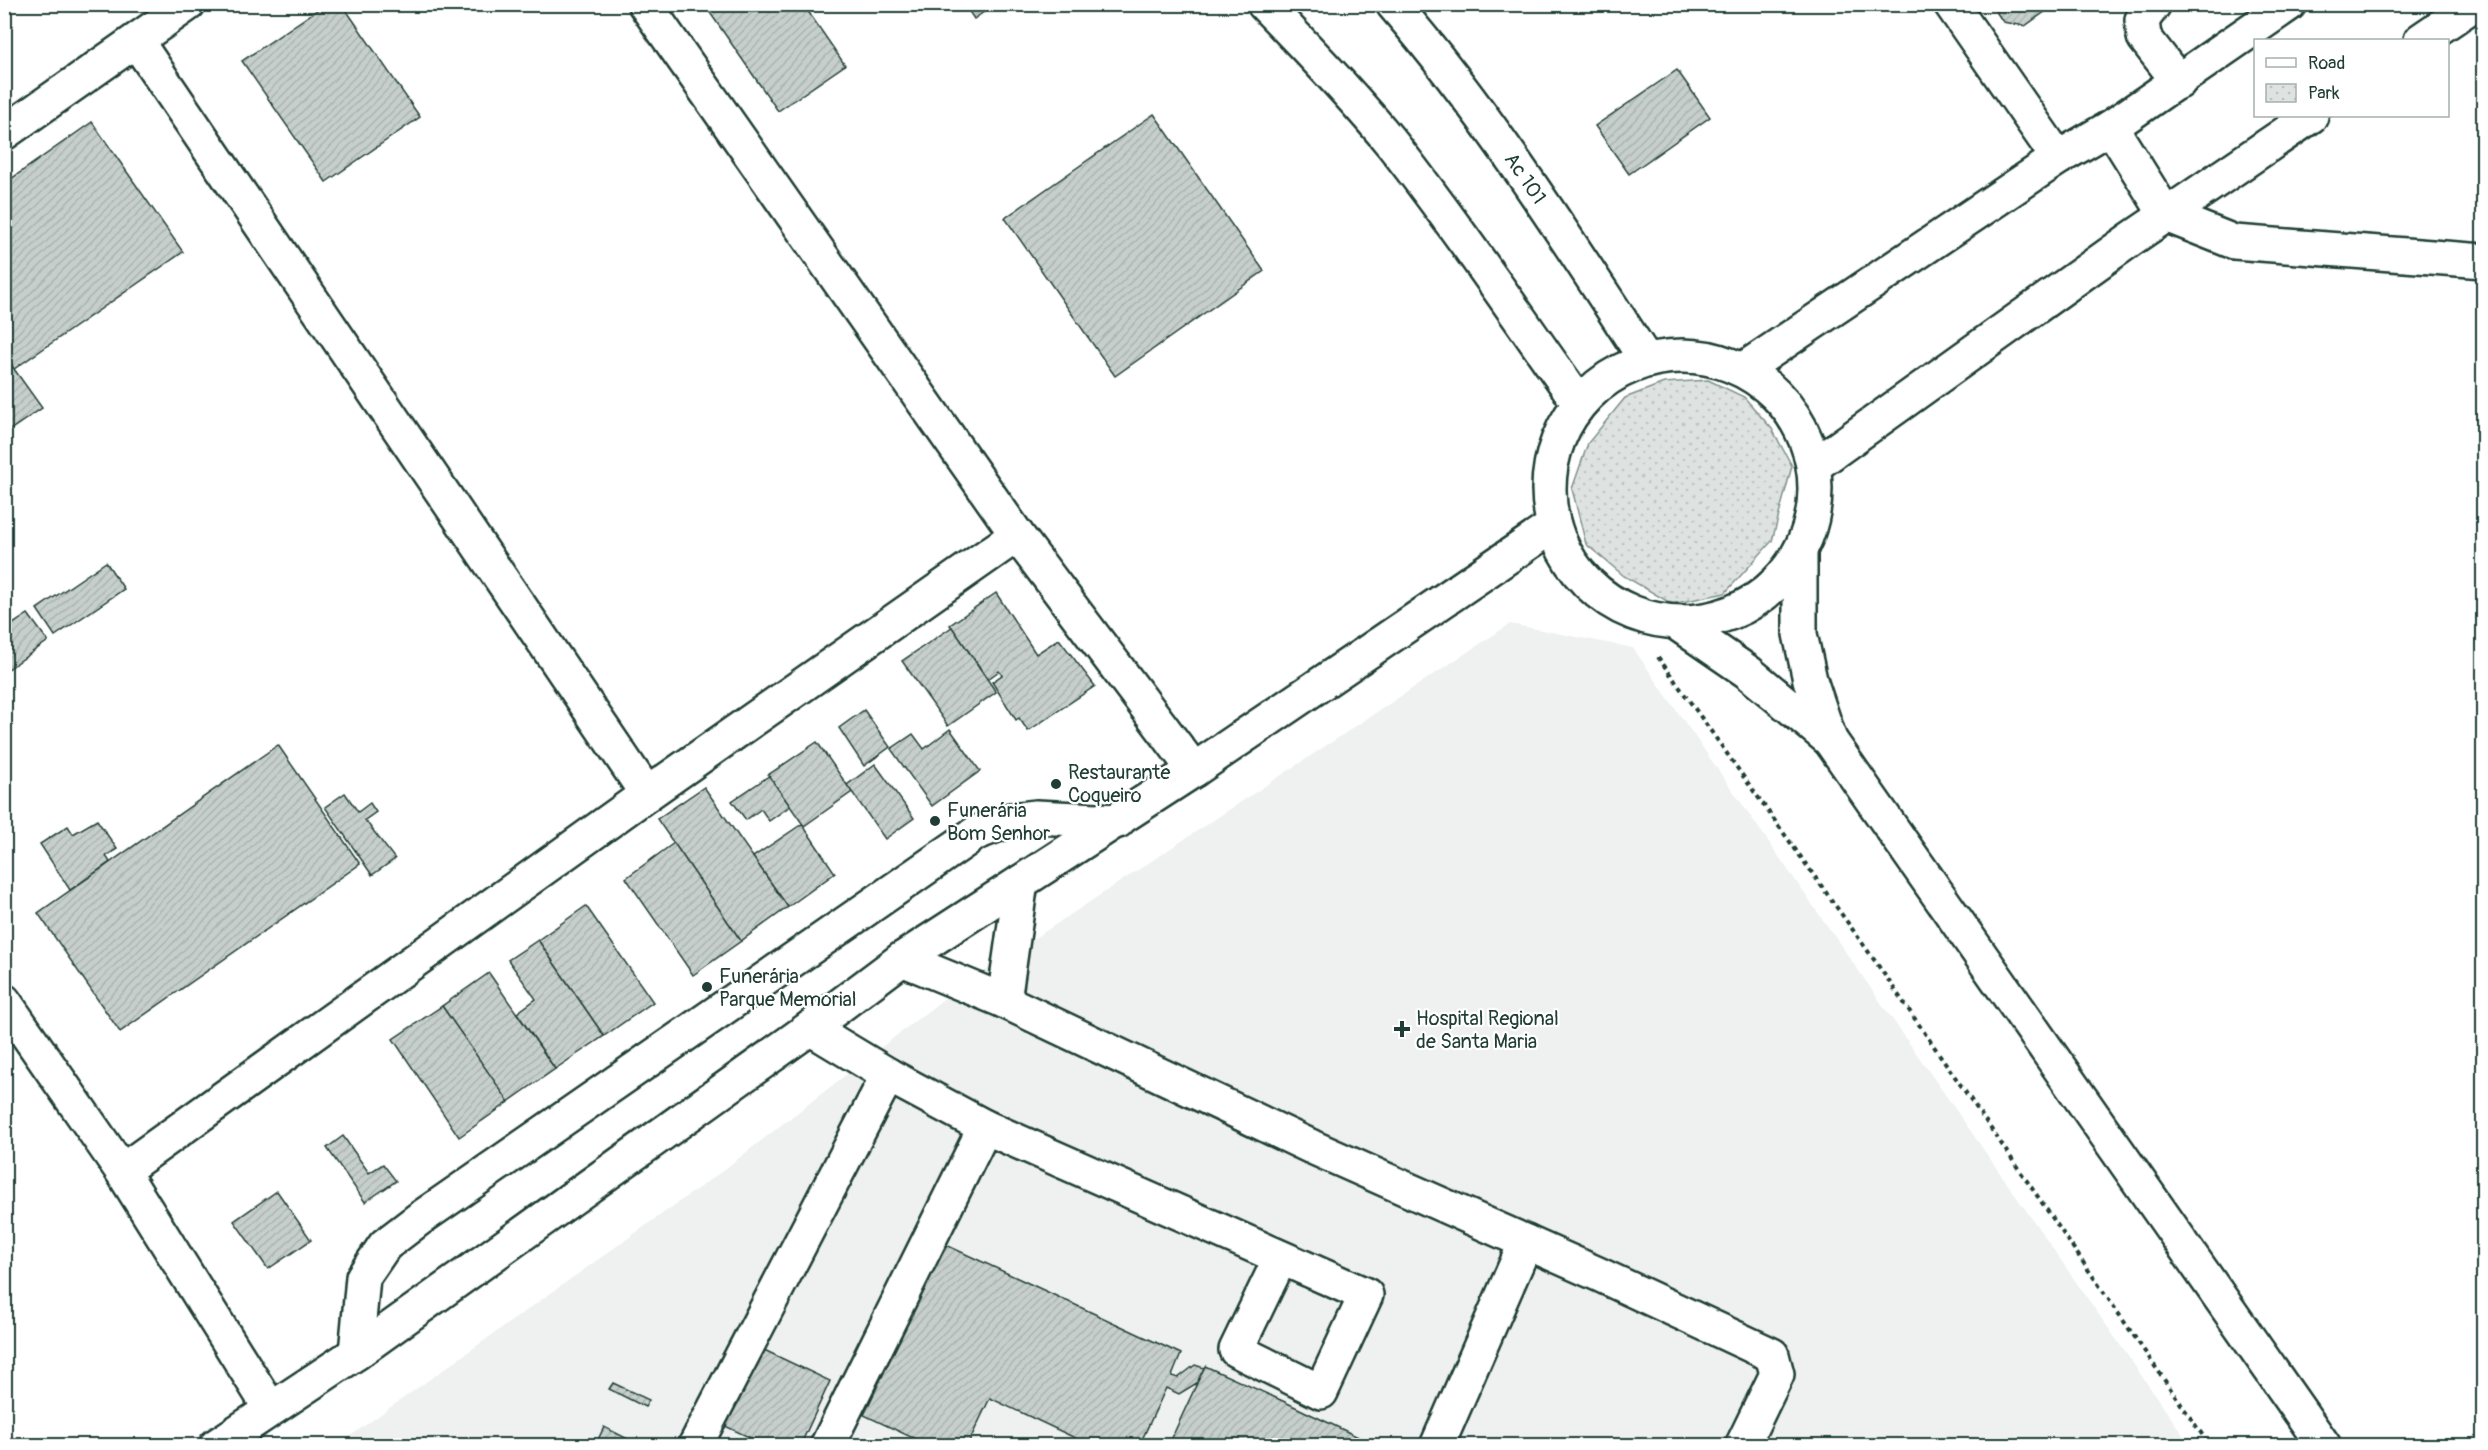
<svg xmlns="http://www.w3.org/2000/svg" width="2488" height="1450" font-family="Pangolin,sans-serif">
  <style>
    .built { fill: #eef1f0 }
    .park { fill: url(#park-dots); stroke: #7e908b; stroke-width: 1.5 }
    .building { fill: url(#building-hatch); stroke: #1f3d34; stroke-width: 1.5 }
    .lines { fill: none; stroke-linecap: round; stroke-linejoin: round }
    .minor-casing { stroke: #1f3d34; stroke-width: 38 }
    .path { stroke: #1f3d34; stroke-width: 4; stroke-dasharray: 4.5 4.5; stroke-linecap: butt }
    .minor { stroke: #fff; stroke-width: 33 }
    .poi-dot { fill: #1f3d34; stroke: #fff; stroke-width: 2 }
    .labels { text-anchor: middle; stroke-width: 4.5; stroke-linejoin: round; paint-order: stroke }
    .street-label { font-size: 20px; fill: #1f3d34; stroke: #fff }
    .poi-label { font-size: 20px; fill: #1f3d34; stroke: #fff; text-anchor: start }
  </style>
  <defs>
    <pattern id="park-dots" width="8" height="8" patternUnits="userSpaceOnUse" patternTransform="scale(1.5)"><rect width="8" height="8" fill="#dee3e2"/><path d="M2 2h.1M6 6h.1" fill="none" stroke="#bec4c2" stroke-width="1.8" stroke-linecap="round"/></pattern>
    <pattern id="building-hatch" width="6" height="6" patternUnits="userSpaceOnUse" patternTransform="scale(1.5)"><rect width="6" height="6" fill="#c7cfcc"/><path d="M-1 1l2-2M0 6l6-6M5 7l2-2" fill="none" stroke="#aab3b0"/></pattern>
  </defs>
  <rect width="100%" height="100%" fill="#fff"/>
  <filter id="ink" filterUnits="userSpaceOnUse"><feTurbulence type="fractalNoise" baseFrequency=".0167" numOctaves="2"/><feDisplacementMap in="SourceGraphic" scale="12" xChannelSelector="R" yChannelSelector="G"/><feConvolveMatrix kernelMatrix="1 2 1 2 8 2 1 2 1" color-interpolation-filters="sRGB"/></filter>
  <g filter="url(#ink)">
    <polygon class="built" points="1510,624 1633,648 2190,1445 336,1446 721,1172 946,997"/>
    <polygon class="park" points="1708,380 1744,397 1772,429 1792,466 1772,541 1725,593 1672,604 1624,576 1586,544 1572,489 1588,443 1625,398 1664,383"/>
    <g class="building">
      <polygon points="326,4 342,4 420,117 326,182 242,61"/>
      <polygon points="704,4 803,4 845,65 778,111"/>
      <polygon points="964,4 995,4 974,19"/>
      <polygon points="1991,4 2056,4 2025,26 2003,22"/>
      <polygon points="1677,70 1710,117 1629,174 1595,126"/>
      <polygon points="1154,114 1264,271 1115,376 1005,218"/>
      <polygon points="92,122 183,252 14,369 4,355 4,184"/>
      <polygon points="4,355 42,408 4,434"/>
      <polygon points="106,562 124,589 55,636 37,609"/>
      <polygon points="996,593 1036,654 1059,639 1095,686 1028,731 1019,718 1016,720 992,682 1002,675 999,671 988,679 950,625"/>
      <polygon points="28,614 48,641 4,672 4,630"/>
      <polygon points="952,627 996,692 948,726 902,661"/>
      <polygon points="864,710 890,747 864,766 839,728"/>
      <polygon points="950,729 980,771 932,806 891,749 913,734 924,749"/>
      <polygon points="817,742 852,792 804,826 768,775"/>
      <polygon points="278,745 360,864 120,1032 38,913"/>
      <polygon points="875,764 914,818 885,839 847,785"/>
      <polygon points="769,776 790,806 769,821 761,809 746,820 732,801"/>
      <polygon points="704,787 788,907 741,941 657,819"/>
      <polygon points="345,793 358,812 370,803 376,812 365,820 395,859 372,875 325,807"/>
      <polygon points="97,820 117,849 106,856 110,862 70,890 40,844 68,826 73,834"/>
      <polygon points="802,824 835,873 788,907 753,857"/>
      <polygon points="674,843 741,941 693,975 626,878"/>
      <polygon points="586,906 653,1002 604,1036 538,940"/>
      <polygon points="538,940 604,1036 555,1069 517,1013 536,999 508,960"/>
      <polygon points="489,973 555,1069 508,1102 442,1006"/>
      <polygon points="442,1006 509,1102 459,1137 393,1039"/>
      <polygon points="343,1136 369,1173 383,1164 396,1181 365,1202 327,1148"/>
      <polygon points="277,1191 311,1240 268,1269 234,1221"/>
      <polygon points="944,1244 1181,1354 1172,1376 1178,1378 1195,1365 1204,1368 1197,1383 1179,1394 1166,1388 1139,1446 1092,1446 990,1398 968,1444 971,1446 930,1446 864,1415"/>
      <polygon points="762,1349 830,1381 800,1446 768,1446 725,1426"/>
      <polygon points="1205,1366 1285,1402 1377,1446 1318,1446 1305,1439 1302,1446 1168,1446"/>
      <polygon points="613,1383 649,1400 645,1407 609,1389"/>
      <polygon points="604,1427 628,1439 625,1446 595,1446"/>
    </g>
    <g class="lines">
      <g class="minor-casing">
        <g id="minor">
          <polyline points="645,4 1017,535"/>
          <path d="M 1264,4 C 1308,49 1353,96 1393,145 C 1458,228 1518,317 1579,403"/>
          <path id="s1" d="M 1393,4 C 1488,114 1567,239 1646,360"/>
          <polyline points="1951,4 2058,158"/>
          <polyline points="2154,4 2142,20 2144,37 2179,82"/>
          <polyline points="2421,40 2474,4"/>
          <polyline points="137,42 647,794"/>
          <polyline points="2111,127 2166,215 2234,242 2484,261"/>
          <polyline points="4,133 188,4"/>
          <circle cx="1682" cy="489" r="133"/>
          <polyline points="1744,369 2058,158 2111,127 2289,4"/>
          <polyline points="1815,465 2131,239 2311,116"/>
          <polyline points="1678,624 1748,672 1830,740 1810,680 1800,634 1800,555"/>
          <polyline points="1830,740 2324,1446"/>
          <polyline points="902,959 1004,1001 1021,882"/>
          <polyline points="4,1001 122,1171 270,1408"/>
          <polyline points="1004,1001 1312,1147 1598,1274 1772,1355 1777,1374 1742,1446"/>
          <polyline points="810,1028 888,1075 985,1127 1366,1295 1321,1392 1236,1350 1280,1259"/>
          <polyline points="122,1171 647,794 1017,535 1194,770"/>
          <polyline points="356,1353 363,1277 385,1245 419,1219 976,833 1010,820 1036,817 1118,821"/>
          <polyline points="216,1446 356,1353 810,1028 902,959 1194,770 1553,526"/>
          <polyline points="695,1446 888,1075"/>
          <polyline points="827,1446 985,1127"/>
          <polyline points="1437,1446 1526,1242"/>
        </g>
      </g>
      <g class="path">
        <polyline points="1623,611 1641,635"/>
        <polyline points="1658,657 1875,961 2210,1446"/>
      </g>
      <use href="#minor" class="minor"/>
    </g>
  </g>
  <g class="poi-dot">
    <circle cx="1056" cy="784" r="6"/>
    <circle cx="935" cy="821" r="6"/>
    <circle cx="707" cy="987" r="6"/>
    <path d="M1399 1020h6v6h6v6h-6v6h-6v-6h-6v-6h6z"/>
  </g>
  <g class="labels">
    <g class="street-label">
      <text dy="7" stroke="none"><textPath href="#s1" startOffset="219">Ac 101</textPath></text>
    </g>
    <g class="poi-label">
      <text x="1068" y="779">Restaurante<tspan x="1068" dy="23">Coqueiro</tspan></text>
      <text x="947" y="817">Funerária<tspan x="947" dy="23">Bom Senhor</tspan></text>
      <text x="719" y="983">Funerária<tspan x="719" dy="23">Parque Memorial</tspan></text>
      <text x="1416" y="1025">Hospital Regional<tspan x="1416" dy="23">de Santa Maria</tspan></text>
    </g>
  </g>
  <rect width="2488" height="1450" fill="none" stroke="#fff" stroke-width="24"/>
  <rect x="12" y="12" width="2464" height="1426" fill="none" stroke="#1f3d34" stroke-width="2" filter="url(#ink)"/>
  <rect x="2254" y="39" width="195" height="78" fill="#ffffff" stroke="#a5b1ae" stroke-width="1.5"/>
  <rect x="2266" y="58" width="30" height="9" fill="#ffffff" stroke="#a5b1ae" stroke-width="1.5"/>
  <text x="2308" y="69" font-size="18" fill="#1f3d34">Road</text>
  <rect x="2266" y="84" width="30" height="18" fill="url(#park-dots)" stroke="#a5b1ae" stroke-width="1.5"/>
  <text x="2308" y="99" font-size="18" fill="#1f3d34">Park</text>
</svg>
